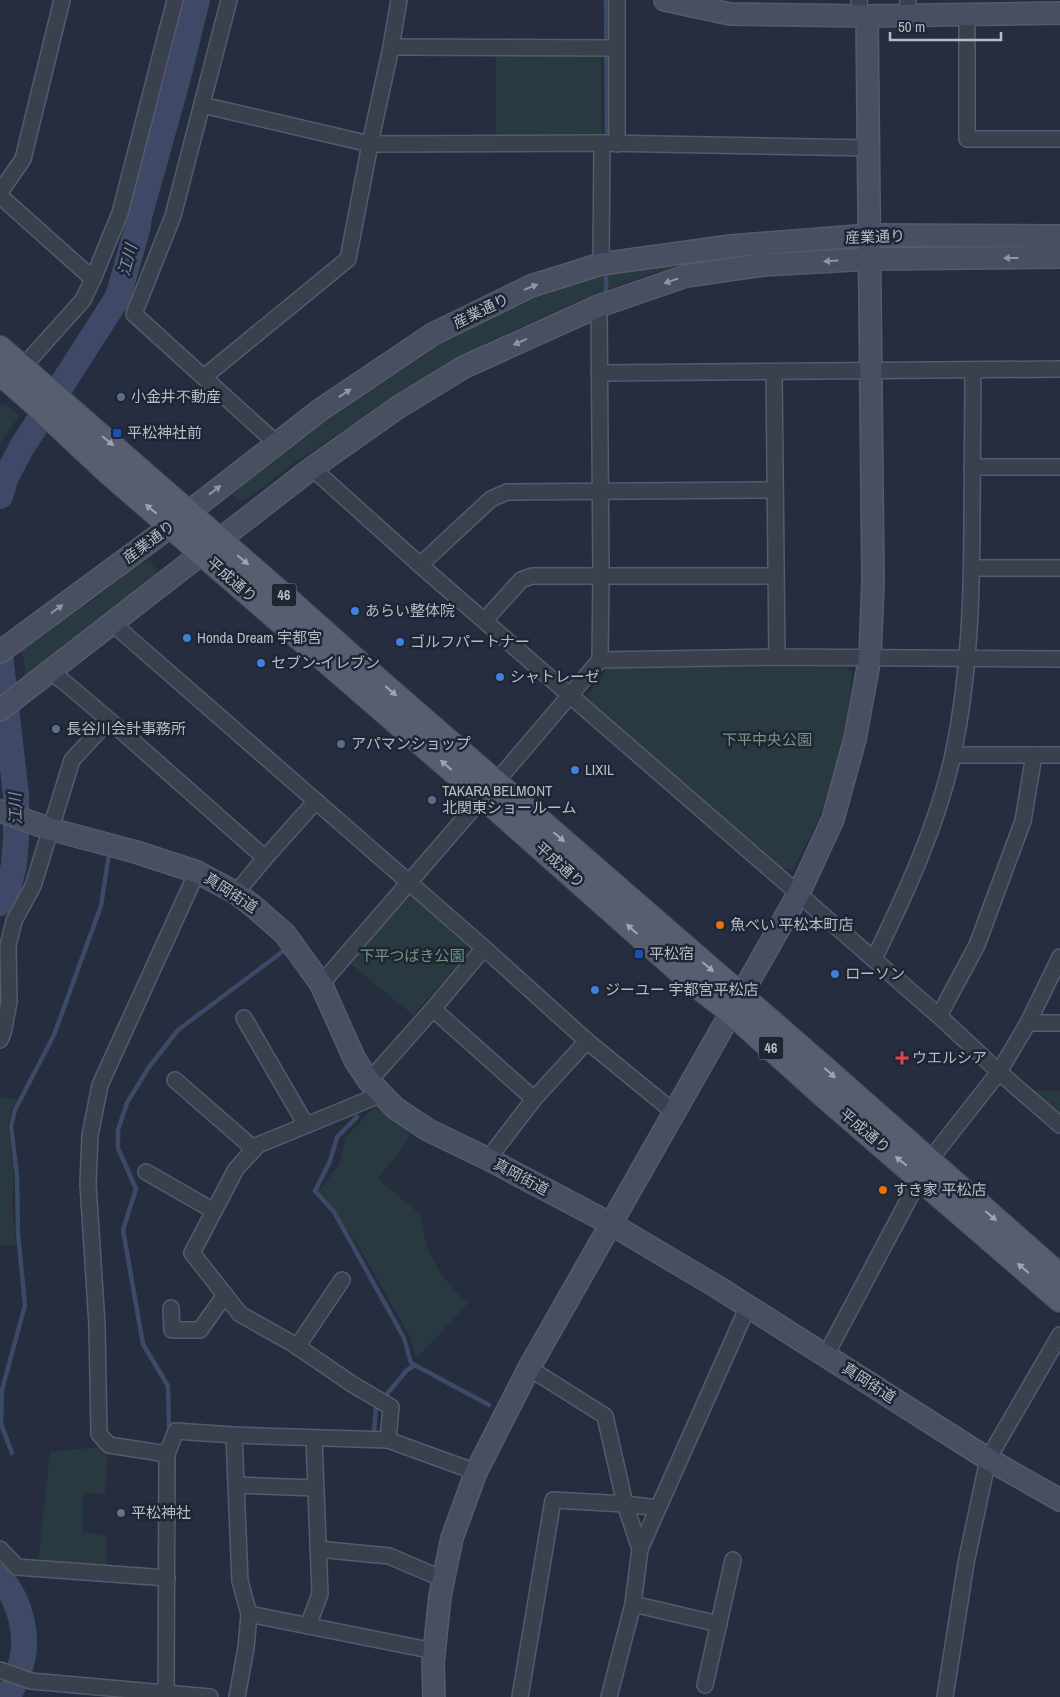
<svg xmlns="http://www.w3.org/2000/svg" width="1060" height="1697" font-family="'Archivo Narrow','Noto Sans JP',sans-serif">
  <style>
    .green { fill: #28393f }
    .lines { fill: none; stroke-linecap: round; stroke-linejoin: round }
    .stream { stroke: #3d4966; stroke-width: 4.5 }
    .river { stroke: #3d4966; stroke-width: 26 }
    .street-casing { stroke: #555b69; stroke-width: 18 }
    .secondary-casing { stroke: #555b69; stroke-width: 24 }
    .primary-casing { stroke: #444957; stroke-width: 26 }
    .street { stroke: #3a404e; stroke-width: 15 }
    .secondary { stroke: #494e61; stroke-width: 21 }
    .primary { stroke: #585e6e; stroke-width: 24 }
    .oneway { fill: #9095a5 }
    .oneway2 { fill: #9fa4b2 }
    .service-dot { fill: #5c6f8a; stroke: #1f2533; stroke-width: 2 }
    .transit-dot { fill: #1a4fb4; stroke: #1f2533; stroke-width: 2 }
    .shop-dot { fill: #3f7fe0; stroke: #1f2533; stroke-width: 2 }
    .food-dot { fill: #e8710a; stroke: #1f2533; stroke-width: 2 }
    .health-dot { fill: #e0444e; stroke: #1f2533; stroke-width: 2 }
    .worship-dot { fill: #6b7280; stroke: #1f2533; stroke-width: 2 }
    .labels { text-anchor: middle; stroke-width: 5; stroke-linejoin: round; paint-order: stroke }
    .shield { fill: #1f2533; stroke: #898e9c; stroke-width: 1 }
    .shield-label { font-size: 14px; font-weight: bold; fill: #b7bbc9 }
    .street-label { font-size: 15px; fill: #b7bbc9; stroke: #1f2533 }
    .poi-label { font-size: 15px; fill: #b7bbc9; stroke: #1f2533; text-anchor: start }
    .park-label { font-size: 15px; fill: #6f987f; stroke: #1f2533 }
    .water-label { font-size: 16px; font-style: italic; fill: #808eaf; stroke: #1f2533 }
  </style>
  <rect width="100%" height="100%" fill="#262d3e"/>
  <g class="green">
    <polygon points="601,53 602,137 496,137 496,55"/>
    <polygon points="837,250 706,261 654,273 611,288 490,341 428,376 295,462 251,497 238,502 228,490 306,425 497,306 613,270 693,258"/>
    <polygon points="6,404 19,416 0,444 0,405"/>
    <path d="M 149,560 L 159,573 L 148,584 L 23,680 C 27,671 25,658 19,649 L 92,601 L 134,568 Z"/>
    <polygon points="844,664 852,673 845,741 820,818 793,869 779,870 584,699 610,666"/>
    <polygon points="410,894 466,942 467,955 413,1015 351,964"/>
    <polygon points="1032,1090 1060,1091 1060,1114"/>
    <polygon points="0,1096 18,1100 12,1108 8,1124 14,1178 12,1204 16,1245 0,1245"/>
    <path d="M 374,1107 L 408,1129 L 410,1137 L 378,1179 L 420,1214 C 425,1251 438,1278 468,1303 L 416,1359 L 411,1339 L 357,1243 L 317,1194 L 339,1165 L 346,1137 Z"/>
    <polygon points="99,1447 108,1453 105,1494 83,1493 82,1532 107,1536 107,1568 38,1563 50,1452"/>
  </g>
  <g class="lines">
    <g class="stream">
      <polyline points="606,0 607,141"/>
      <polyline points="606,296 606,269"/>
      <polyline points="357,1117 337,1137 330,1161 315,1191 334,1212 404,1338 411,1363 489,1405"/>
      <polyline points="169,1427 168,1386 143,1344 123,1230 136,1189 118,1148 118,1130 127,1103 149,1067 178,1030 286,949"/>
      <polyline points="374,1431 376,1407 407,1370 415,1365"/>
      <polyline points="12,1453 1,1424 2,1390 25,1305 18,1234 17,1176 11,1126 15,1110 54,1035 101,906 109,854"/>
    </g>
    <g class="river">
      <polyline points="0,496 6,477 22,447 118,297 138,226 139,217 177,81 197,0"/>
      <polyline points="0,654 16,795 16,837 14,865 8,888 0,903"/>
      <path d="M 0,1577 C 21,1602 30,1637 20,1668 C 17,1678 12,1688 8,1697"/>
    </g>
    <g class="street-casing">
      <g id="street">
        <polyline points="229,0 173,216 134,314 276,443"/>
        <polyline points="617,0 617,144"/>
        <polyline points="859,0 860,15"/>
        <polyline points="967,13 967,139 1060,139"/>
        <polyline points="907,14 908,0"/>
        <polyline points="391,47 617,48"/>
        <polyline points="202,105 370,144 602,143 869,148"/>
        <polyline points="0,192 23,159 62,0"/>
        <polyline points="0,196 93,279"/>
        <polyline points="601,264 602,143"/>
        <polyline points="22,368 83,300 93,279 120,213 175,0"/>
        <polyline points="774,372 777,657"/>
        <polyline points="599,373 1060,369"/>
        <polyline points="204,377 348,259 370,144 391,47 399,0"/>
        <polyline points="972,467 1060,467"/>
        <polyline points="312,468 420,565 939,1016 999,1072 1060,1125"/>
        <polyline points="420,565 491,499 507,492 775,490"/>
        <polyline points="972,568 1060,568"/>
        <polyline points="485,620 521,580 532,576 776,576"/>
        <polyline points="112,623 484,948 587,1041 675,1113"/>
        <polyline points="600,660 777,657 1060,659"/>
        <polyline points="50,672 63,681 109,720 265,858"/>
        <polyline points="953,755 1060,755"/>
        <polyline points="496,782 600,660 601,576 599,306"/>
        <polyline points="236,893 265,858 316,801"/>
        <path d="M 874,959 C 906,893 937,826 953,755 C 970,674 972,592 972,510 C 972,463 973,417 973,370"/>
        <polyline points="321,984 483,797"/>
        <polyline points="433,1009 534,1099"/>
        <polyline points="939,1016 977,945 1023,821 1034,755"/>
        <polyline points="244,1018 306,1125"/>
        <polyline points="1028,1023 1060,1023"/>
        <polyline points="0,1040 3,1033 9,1002 8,946 14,921 33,886 72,760 109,720"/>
        <polyline points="175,1080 254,1149"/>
        <polyline points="369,1081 433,1009 484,948"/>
        <polyline points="382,1094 258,1145 236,1169 192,1253 240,1314 295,1345 352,1384 391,1407 388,1440"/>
        <polyline points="488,1159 534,1099 587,1041"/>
        <polyline points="929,1161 999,1072 1028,1023 1060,957"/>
        <polyline points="146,1172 214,1211"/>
        <polyline points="171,1308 172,1330 200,1330 225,1295"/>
        <polyline points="297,1347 342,1280"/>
        <polyline points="826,1355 920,1178"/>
        <polyline points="529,1368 605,1416 625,1504 640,1549 633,1604 609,1697"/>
        <polyline points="234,1435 240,1581 249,1614"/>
        <polyline points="167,1454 176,1431 234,1435 388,1440 476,1472"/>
        <polyline points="236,1485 316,1488"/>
        <polyline points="0,1549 17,1567 167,1578"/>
        <polyline points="318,1549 389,1556 443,1579"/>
        <polyline points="640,1549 748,1306"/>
        <polyline points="633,1604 719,1624"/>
        <polyline points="308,1626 320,1594 314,1438"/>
        <polyline points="0,1670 31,1681 210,1697"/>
        <polyline points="705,1685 733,1560"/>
        <polyline points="166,1697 167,1454 109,1445 99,1434 97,1325 88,1184 90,1135 100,1085 197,872"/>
        <polyline points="237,1697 246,1648 249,1614 434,1651"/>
        <polyline points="520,1697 553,1500 625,1504 658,1508"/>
        <polyline points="945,1697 966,1563 988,1459 1060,1335"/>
      </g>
    </g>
    <g class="secondary-casing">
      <g id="secondary">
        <polyline points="665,0 730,14 867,16 1060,13"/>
        <polyline points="0,652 171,526 320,410 433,334 531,286 601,264 731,246 871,235 1060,236"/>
        <polyline points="0,710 312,468 397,408 464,367 599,306 686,276 762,265 871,259 1060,257"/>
        <polyline points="0,811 50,829 136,852 197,872 236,893 253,906 285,934 321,984 355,1060 369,1081 395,1108 428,1130 488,1159 611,1224 719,1288 988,1459 1060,1500"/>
        <polyline points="434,1697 433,1663 440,1596 452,1538 476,1472 529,1368 799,893 833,819 855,739 870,657 873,582 867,16"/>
      </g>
    </g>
    <g class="primary-casing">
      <g id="primary">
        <polyline points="0,348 275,588 378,680 821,1065 1060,1276"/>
        <polyline points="0,373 32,401 109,473 483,797 693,983 731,1012 822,1094 1060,1300"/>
      </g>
    </g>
    <use href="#street" class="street"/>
    <use href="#secondary" class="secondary"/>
    <use href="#primary" class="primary"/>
  </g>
  <defs><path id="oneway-solid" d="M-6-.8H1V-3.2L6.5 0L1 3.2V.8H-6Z" transform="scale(1.25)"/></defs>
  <g class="oneway">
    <use href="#oneway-solid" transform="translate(1011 258) rotate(180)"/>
    <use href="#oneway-solid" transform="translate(831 261) rotate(177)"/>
    <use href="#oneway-solid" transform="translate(671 281) rotate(161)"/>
    <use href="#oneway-solid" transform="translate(531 287) rotate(-22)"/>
    <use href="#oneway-solid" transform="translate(520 342) rotate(156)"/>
    <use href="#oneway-solid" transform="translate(345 393) rotate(-34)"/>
    <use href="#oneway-solid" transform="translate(215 490) rotate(-38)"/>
    <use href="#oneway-solid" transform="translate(57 609) rotate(-36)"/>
  </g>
  <g class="oneway2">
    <use href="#oneway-solid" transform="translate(108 441) rotate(40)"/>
    <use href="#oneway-solid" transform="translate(151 509) rotate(-140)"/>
    <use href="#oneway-solid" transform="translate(243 560) rotate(40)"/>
    <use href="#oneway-solid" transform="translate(391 691) rotate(41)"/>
    <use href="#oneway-solid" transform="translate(446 765) rotate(-139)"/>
    <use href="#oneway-solid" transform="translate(559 837) rotate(41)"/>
    <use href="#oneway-solid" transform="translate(632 929) rotate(-138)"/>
    <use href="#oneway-solid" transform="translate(708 967) rotate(41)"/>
    <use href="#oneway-solid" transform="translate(830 1073) rotate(42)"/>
    <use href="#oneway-solid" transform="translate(901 1161) rotate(-140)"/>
    <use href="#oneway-solid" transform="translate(991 1216) rotate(41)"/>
    <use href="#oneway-solid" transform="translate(1023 1268) rotate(-139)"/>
  </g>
  <g class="service-dot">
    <circle cx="121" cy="397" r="5"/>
    <circle cx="56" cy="729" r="5"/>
    <circle cx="341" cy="744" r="5"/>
    <circle cx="432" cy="800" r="5"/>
  </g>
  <g class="transit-dot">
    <rect x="112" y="428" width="10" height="10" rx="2.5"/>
    <rect x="634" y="949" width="10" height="10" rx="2.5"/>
  </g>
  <g class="shop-dot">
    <circle cx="355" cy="611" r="5"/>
    <circle cx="187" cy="638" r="5"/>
    <circle cx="400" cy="642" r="5"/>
    <circle cx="261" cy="663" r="5"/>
    <circle cx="500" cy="677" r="5"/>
    <circle cx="575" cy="770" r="5"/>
    <circle cx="835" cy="974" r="5"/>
    <circle cx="595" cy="990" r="5"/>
  </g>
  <g class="food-dot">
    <circle cx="720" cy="925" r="5"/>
    <circle cx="883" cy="1190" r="5"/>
  </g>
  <path class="health-dot" d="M899.5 1050.5h5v5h5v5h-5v5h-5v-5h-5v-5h5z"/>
  <circle class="worship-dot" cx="121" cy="1513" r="5"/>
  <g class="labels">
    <g class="shield">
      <rect x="271.5" y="583.5" width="25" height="23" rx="4"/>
      <rect x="758.5" y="1036.5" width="25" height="23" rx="4"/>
    </g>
    <g class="shield-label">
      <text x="284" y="600">46</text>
      <text x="771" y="1053">46</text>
    </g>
    <g class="street-label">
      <text transform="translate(875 237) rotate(-2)" y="5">産業通り</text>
      <text transform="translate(481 311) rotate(-26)" y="5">産業通り</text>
      <text transform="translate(149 542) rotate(-37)" y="5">産業通り</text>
      <text transform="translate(232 580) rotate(41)" y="5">平成通り</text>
      <text transform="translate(560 865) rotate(42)" y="5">平成通り</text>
      <text transform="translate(231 893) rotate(33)" y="5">真岡街道</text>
      <text transform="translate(865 1131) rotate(40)" y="5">平成通り</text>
      <text transform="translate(521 1177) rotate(28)" y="5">真岡街道</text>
      <text transform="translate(869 1383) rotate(33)" y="5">真岡街道</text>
    </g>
    <g class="poi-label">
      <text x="131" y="402">小金井不動産</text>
      <text x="127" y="438">平松神社前</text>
      <text x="365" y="616">あらい整体院</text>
      <text x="197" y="643">Honda Dream 宇都宮</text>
      <text x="410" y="647">ゴルフパートナー</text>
      <text x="271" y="668">セブン-イレブン</text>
      <text x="510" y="682">シャトレーゼ</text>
      <text x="66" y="734">長谷川会計事務所</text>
      <text x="351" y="749">アパマンショップ</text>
      <text x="585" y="775">LIXIL</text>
      <text x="442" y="796">TAKARA BELMONT<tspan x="442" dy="17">北関東ショールーム</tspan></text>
      <text x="730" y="930">魚べい 平松本町店</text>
      <text x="649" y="959">平松宿</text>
      <text x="845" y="979">ローソン</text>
      <text x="605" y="995">ジーユー 宇都宮平松店</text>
      <text x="912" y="1063">ウエルシア</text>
      <text x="893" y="1195">すき家 平松店</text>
      <text x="131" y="1518">平松神社</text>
    </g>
    <g class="park-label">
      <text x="767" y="745">下平中央公園</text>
      <text x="412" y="961">下平つばき公園</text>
    </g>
    <g class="water-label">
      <text transform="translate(127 260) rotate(-75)" y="6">江川</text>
      <text transform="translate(15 809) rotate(-92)" y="6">江川</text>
    </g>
  </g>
  <path d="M890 32v8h111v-8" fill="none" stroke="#b7bbc9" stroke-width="2.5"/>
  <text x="898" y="32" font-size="15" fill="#b7bbc9" stroke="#1f2533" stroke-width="4" paint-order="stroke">50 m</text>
</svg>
